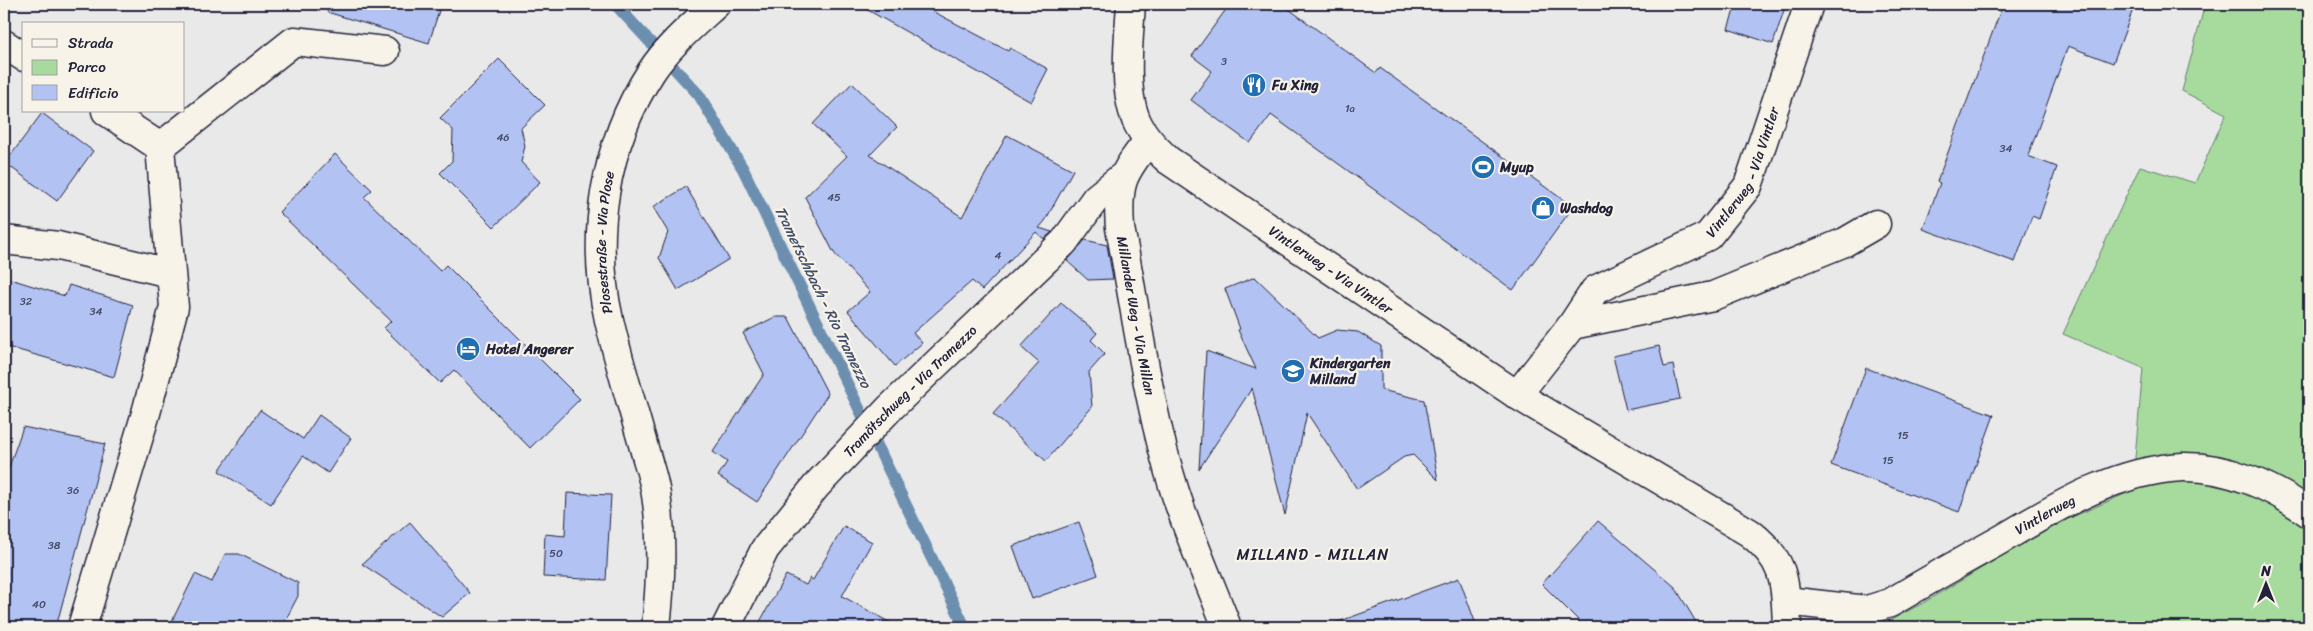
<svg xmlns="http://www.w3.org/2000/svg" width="2313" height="631" font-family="Sriracha,sans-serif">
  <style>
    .green { fill: #a7db9e; stroke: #647e6c }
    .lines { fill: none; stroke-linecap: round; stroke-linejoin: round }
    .stream { stroke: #6c8fb0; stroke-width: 12 }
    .building { fill: #b2c3f3; stroke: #22223b }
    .minor-casing { stroke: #22223b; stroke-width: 31 }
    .tertiary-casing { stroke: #22223b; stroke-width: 31 }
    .minor { stroke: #f7f3e8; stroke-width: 28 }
    .tertiary { stroke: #f7f3e8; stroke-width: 28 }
    .labels { text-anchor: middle; stroke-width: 4.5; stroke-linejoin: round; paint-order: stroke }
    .number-label { font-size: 11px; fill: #464a69 }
    .poi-label { font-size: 14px; font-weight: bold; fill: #22223b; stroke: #f7f3e8; text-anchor: start }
    .street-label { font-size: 14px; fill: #22223b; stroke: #f7f3e8 }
    .water-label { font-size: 15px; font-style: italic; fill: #414f6c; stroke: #f7f3e8 }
    .quarter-label { font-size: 16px; letter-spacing: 1px; fill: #22223b; stroke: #f7f3e8 }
  </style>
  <rect width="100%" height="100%" fill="#e9e9ea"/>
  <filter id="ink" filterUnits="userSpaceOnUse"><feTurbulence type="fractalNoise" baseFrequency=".02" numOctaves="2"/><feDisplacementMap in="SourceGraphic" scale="10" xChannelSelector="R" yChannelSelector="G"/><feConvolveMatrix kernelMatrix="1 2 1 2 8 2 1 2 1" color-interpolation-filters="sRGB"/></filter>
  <g filter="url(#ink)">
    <polygon class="green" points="2205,4 2309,4 2309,627 1857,627 1889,621 1923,603 2054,525 2132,491 2143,368 2063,334 2140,166 2195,183 2226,114 2182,91"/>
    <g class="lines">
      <polyline class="stream" points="615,4 699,95 743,169 965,627"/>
    </g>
    <g class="building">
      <polygon points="328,4 441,4 429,43 327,12"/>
      <polygon points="857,4 919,4 1008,51 1010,48 1048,69 1031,102"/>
      <polygon points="1230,4 1282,4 1376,73 1380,68 1573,207 1513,290 1271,115 1250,143 1191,100 1212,71 1192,56"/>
      <polygon points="1736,4 1786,4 1773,44 1728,29"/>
      <polygon points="2003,4 2135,4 2113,63 2068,46 2028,156 2057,167 2039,219 2032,216 2015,262 1923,229 1940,183 1937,182"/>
      <polygon points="499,59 545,105 521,128 525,146 521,162 540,182 494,227 440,173 452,161 453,130 440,118"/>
      <polygon points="852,83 897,127 870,155 962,217 1007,135 1073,170 1045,221 1039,228 1052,232 1044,239 1036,232 982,290 972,281 913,333 922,343 895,366 848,311 870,292 834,253 805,197 847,156 813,124"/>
      <polygon points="42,113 93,151 57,201 5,163"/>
      <polygon points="335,154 372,190 364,197 440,271 446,265 580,399 530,448 454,370 440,383 384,328 391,321 279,212"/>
      <polygon points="686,187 729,259 678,290 659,258 668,232 653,207"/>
      <polygon points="1085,240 1107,245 1113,279 1088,280 1067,261"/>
      <polygon points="4,277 65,296 69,285 133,305 114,377 4,346"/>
      <polygon points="1255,277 1318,338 1337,330 1358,332 1381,346 1381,390 1424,400 1438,480 1413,455 1404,457 1357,489 1307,413 1285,515 1252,388 1199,469 1206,351 1256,369 1238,330 1240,329 1225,289"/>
      <polygon points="1061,303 1097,333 1091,340 1105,354 1089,372 1092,407 1046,461 993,414 1039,363 1021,347"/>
      <polygon points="775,317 788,317 828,394 757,502 718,476 727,462 713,452 764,374 743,333"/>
      <polygon points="1659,346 1664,367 1673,365 1680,399 1626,410 1613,356"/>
      <polygon points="1866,368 1994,415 1959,512 1831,465"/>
      <polygon points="260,410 303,439 319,415 351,438 328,473 303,456 271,504 219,471"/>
      <polygon points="23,427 105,444 56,627 4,627 4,481"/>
      <polygon points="567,493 611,495 606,580 543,577 545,534 565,536"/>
      <polygon points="1598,521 1675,587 1699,627 1585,627 1542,584"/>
      <polygon points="410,522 470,593 442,617 362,564"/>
      <polygon points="1079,522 1098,575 1032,599 1013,546"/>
      <polygon points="844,526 872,542 842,596 898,627 757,627 786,575 806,585 810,578 813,580"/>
      <polygon points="225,554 239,554 298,583 298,596 282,627 169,627 195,574 212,582"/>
      <polygon points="1459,578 1477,627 1336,627 1335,623"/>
    </g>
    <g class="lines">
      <g class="minor-casing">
        <g id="minor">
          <path id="s1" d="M 1131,4 C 1129,38 1122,93 1138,124 C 1145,138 1156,149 1168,160 L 1517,395 L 1750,533 C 1787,562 1785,583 1787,627"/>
          <polyline points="4,44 24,57"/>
          <path id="s2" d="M 1148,141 C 1121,175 1117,184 1120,228 C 1137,316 1148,407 1175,492 C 1190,538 1210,583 1227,627"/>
          <polyline points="160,147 294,41 385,51"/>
          <polyline points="4,240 58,246 169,273"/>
          <polyline points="1572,325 1713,296 1845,242 1876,224"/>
          <path id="s3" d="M 1517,395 L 1572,325 L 1595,290 L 1708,236 L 1748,186 L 1809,4"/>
          <path id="s4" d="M 1786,601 L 1867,610 L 1890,603 C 1927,581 1964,560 2002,539 C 2058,506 2116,470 2183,467 C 2227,466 2274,487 2309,513"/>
          <polyline points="82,627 146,413 174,307 160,147 106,111"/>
          <path id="s5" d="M 726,627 L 765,549 L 817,485 L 890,408 L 1064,242 L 1096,198 L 1122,177"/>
        </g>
      </g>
      <g class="tertiary-casing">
        <g id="tertiary">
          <path id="s6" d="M 656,627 C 661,583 663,539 656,495 C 654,479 648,463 644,448 C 632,405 619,363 609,320 C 590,236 604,145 651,72 C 668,46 693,25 716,4"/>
        </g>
      </g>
      <use href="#minor" class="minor"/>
      <use href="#tertiary" class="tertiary"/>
    </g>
  </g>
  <defs>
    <g id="restaurant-disc" transform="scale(1.25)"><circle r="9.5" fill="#1f6fb2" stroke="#f7f3e8"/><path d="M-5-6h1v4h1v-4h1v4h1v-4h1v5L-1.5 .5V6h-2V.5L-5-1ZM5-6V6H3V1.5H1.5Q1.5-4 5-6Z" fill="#fff"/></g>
    <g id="stadium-disc" transform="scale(1.25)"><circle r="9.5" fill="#1f6fb2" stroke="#f7f3e8"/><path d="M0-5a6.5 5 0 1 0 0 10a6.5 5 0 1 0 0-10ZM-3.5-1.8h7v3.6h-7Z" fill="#fff"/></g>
    <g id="shop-disc" transform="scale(1.25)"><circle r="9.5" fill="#1f6fb2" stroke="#f7f3e8"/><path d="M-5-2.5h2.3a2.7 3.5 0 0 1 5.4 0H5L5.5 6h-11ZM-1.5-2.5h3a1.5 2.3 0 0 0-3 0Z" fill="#fff"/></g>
    <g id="hotel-disc" transform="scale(1.25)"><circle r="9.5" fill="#1f6fb2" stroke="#f7f3e8"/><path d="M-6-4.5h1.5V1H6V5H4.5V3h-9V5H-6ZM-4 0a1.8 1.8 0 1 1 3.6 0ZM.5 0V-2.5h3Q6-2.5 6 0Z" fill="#fff"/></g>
    <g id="school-disc" transform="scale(1.25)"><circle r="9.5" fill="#1f6fb2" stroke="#f7f3e8"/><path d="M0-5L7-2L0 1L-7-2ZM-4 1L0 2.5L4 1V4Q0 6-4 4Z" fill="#fff"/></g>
  </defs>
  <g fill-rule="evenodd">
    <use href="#restaurant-disc" x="1254" y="85"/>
    <use href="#stadium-disc" x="1483" y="167"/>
    <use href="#shop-disc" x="1543" y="208"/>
    <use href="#hotel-disc" x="468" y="349"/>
    <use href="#school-disc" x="1293" y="371"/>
  </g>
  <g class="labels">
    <g class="number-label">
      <text x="1224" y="65">3</text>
      <text x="1350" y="112">1a</text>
      <text x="503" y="141">46</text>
      <text x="2006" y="152">34</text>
      <text x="834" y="201">45</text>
      <text x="998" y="259">4</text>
      <text x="26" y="305">32</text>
      <text x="96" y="315">34</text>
      <text x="1903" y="439">15</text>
      <text x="1888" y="464">15</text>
      <text x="73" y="494">36</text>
      <text x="54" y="549">38</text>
      <text x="556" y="557">50</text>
      <text x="39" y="608">40</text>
    </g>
    <g class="poi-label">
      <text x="1272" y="90">Fu Xing</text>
      <text x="1500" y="172">Myup</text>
      <text x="1560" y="213">Washdog</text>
      <text x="486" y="354">Hotel Angerer</text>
      <text x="1310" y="368">Kindergarten<tspan x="1310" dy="16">Milland</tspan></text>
    </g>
    <g class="street-label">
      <text dy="5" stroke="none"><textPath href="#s3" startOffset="330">Vintlerweg - Via Vintler</textPath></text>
      <text dy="5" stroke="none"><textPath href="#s6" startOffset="392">Plosestraße - Via Plose</textPath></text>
      <text dy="5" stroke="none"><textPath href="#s1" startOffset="365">Vintlerweg - Via Vintler</textPath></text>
      <text dy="5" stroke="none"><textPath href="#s2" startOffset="184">Millander Weg - Via Millan</textPath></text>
      <text dy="5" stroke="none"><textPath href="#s5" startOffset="302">Tramötschweg - Via Tramezzo</textPath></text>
      <text dy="5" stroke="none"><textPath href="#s4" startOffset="284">Vintlerweg</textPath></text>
    </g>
    <g class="water-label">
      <text transform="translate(823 297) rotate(64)" y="5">Trametschbach - Rio Tramezzo</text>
    </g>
    <g class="quarter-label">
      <text x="1313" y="560">MILLAND - MILLAN</text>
    </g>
  </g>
  <rect width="2313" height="631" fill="none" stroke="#f7f3e8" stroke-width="20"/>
  <rect x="10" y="10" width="2293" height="611" fill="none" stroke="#22223b" stroke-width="2" filter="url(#ink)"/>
  <rect x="22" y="22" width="162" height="90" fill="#f7f3e8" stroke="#a29fa3"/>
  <rect x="32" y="39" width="25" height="8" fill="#f7f3e8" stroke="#a29fa3"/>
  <text x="68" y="48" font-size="15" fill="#22223b">Strada</text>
  <rect x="32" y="60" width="25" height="15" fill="#a7db9e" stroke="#a29fa3"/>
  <text x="68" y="72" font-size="15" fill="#22223b">Parco</text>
  <rect x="32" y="85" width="25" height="15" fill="#b2c3f3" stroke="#a29fa3"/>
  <text x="68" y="98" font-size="15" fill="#22223b">Edificio</text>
  <g transform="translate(2266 584)" stroke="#f7f3e8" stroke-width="4" paint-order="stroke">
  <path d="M0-4L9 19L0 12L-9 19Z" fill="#22223b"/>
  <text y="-8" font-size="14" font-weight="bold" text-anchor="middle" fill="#22223b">N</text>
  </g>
</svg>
